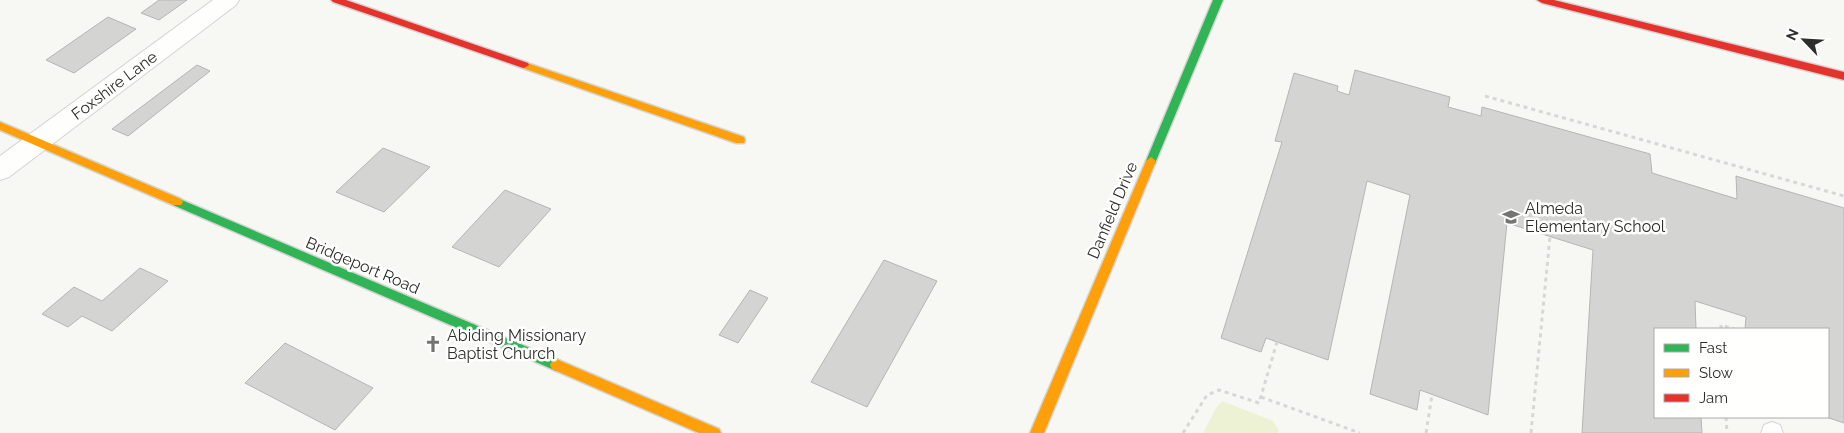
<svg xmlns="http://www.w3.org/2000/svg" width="1844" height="433" font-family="Raleway,sans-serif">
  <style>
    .green { fill: #eef2d4 }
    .building { fill: #d4d4d2; stroke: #b5b5b3 }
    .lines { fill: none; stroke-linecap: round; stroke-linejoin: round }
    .lane-casing { stroke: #d4d4d1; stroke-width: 2 }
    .street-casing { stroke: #d4d4d1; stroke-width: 2 }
    .fast-casing { stroke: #d4d4d1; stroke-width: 3 }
    .slow-casing { stroke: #d4d4d1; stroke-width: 3 }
    .jam-casing { stroke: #d4d4d1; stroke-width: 3 }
    .path { stroke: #d7d7d5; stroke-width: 3; stroke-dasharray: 4 4; stroke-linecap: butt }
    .lane { fill: #fefefd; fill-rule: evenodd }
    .street { fill: #fefefd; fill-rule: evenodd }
    .fast { fill: #30b455; fill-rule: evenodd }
    .slow { fill: #ff9f0a; fill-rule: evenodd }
    .jam { fill: #e5322d; fill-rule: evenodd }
    .labels { text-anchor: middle; stroke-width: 5; stroke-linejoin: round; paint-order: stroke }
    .street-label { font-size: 16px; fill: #2e2e2c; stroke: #fffffe }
    .poi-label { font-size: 16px; fill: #2e2e2c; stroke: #fffffe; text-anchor: start }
  </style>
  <rect width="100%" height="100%" fill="#f7f8f4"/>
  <polygon class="green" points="1222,401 1273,421 1279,431 1278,433 1203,433 1216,408"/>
  <g class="building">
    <polygon points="159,0 187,0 159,20 141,13"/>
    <polygon points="108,17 136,29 74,73 46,60"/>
    <polygon points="197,65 210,71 128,136 112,129"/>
    <polygon points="1355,70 1450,97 1448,107 1481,116 1482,107 1650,154 1652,173 1737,199 1736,176 1844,208 1844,423 1826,417 1828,329 1745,329 1746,317 1695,301 1696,329 1655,329 1655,417 1701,417 1702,433 1582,433 1593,250 1507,223 1488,415 1420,390 1417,410 1370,394 1410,195 1367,181 1328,360 1266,338 1261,352 1221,338 1282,142 1275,141 1294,73 1338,86 1337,91 1349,95"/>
    <polygon points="383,148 430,167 384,212 336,192"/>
    <polygon points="505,190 551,209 499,267 452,247"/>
    <polygon points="884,260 937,281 867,407 811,382"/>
    <polygon points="140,268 168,281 112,331 82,316 68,327 42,314 74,287 102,301"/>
    <polygon points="750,290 768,298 738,343 719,335"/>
    <polygon points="285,343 373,388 335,430 245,383"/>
  </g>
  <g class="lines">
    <g class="lane-casing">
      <polygon id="lane" points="1772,422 1780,425 1783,433 1761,433 1764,425"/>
    </g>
    <g class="street-casing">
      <polygon id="street" points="213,0 239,0 236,5 9,177 0,180 0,156"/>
    </g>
    <g class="fast-casing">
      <g id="fast">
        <polygon points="1213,0 1223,0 1156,161 1155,164 1147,164 1146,161"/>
        <polygon points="177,198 560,361 562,365 560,369 556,371 552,369 173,205 171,202 173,199"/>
      </g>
    </g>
    <g class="slow-casing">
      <g id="slow">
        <polygon points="524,62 744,137 745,140 744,143 736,143 520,67 519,65"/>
        <polygon points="0,122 181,199 183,202 181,205 173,205 0,130"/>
        <polygon points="1151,157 1156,161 1044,433 1030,433 1146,161"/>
        <polygon points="556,359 719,429 721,433 699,433 552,369 550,365 552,361"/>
      </g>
    </g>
    <g class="jam-casing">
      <g id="jam">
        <polygon points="331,0 346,0 528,63 529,65 524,68 520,67 333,2"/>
        <polygon points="1537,0 1554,0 1844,72 1844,80 1542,3"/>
      </g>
    </g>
    <g class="path">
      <polyline points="1485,96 1844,196"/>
      <polyline points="1721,329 1721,325 1734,329"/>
      <polyline points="1261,397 1360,433"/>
      <polyline points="1726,417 1727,433"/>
      <polyline points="1183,433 1207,395 1219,390 1259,403 1277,342"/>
      <polyline points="1426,433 1432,395"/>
      <polyline points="1531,433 1550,236"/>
    </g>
    <use href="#lane" class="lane"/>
    <use href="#street" class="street"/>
    <use href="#fast" class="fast"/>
    <use href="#slow" class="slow"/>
    <use href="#jam" class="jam"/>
  </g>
  <defs>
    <g id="school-bare" transform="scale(1.35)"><path d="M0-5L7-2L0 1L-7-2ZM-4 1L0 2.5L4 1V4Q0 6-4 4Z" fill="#747572" stroke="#fffffe" stroke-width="2.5" paint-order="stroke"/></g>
    <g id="church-bare" transform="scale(1.35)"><path d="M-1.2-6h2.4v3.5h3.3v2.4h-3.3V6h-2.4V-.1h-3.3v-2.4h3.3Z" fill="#747572" stroke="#fffffe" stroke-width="2.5" paint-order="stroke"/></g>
  </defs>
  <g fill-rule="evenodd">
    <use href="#school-bare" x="1511" y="217"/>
    <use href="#church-bare" x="433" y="344"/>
  </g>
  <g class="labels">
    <g class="street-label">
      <text transform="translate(114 85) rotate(-37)" y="6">Foxshire Lane</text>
      <text transform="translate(1112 210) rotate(-67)" y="6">Danfield Drive</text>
      <text transform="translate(363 265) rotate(23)" y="6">Bridgeport Road</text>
    </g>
    <g class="poi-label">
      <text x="1525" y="214">Almeda<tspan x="1525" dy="18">Elementary School</tspan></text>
      <text x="447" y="341">Abiding Missionary<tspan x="447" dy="18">Baptist Church</tspan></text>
    </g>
  </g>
  <rect x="1654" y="328" width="175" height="90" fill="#fffffe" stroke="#ababaa"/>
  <rect x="1664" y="344" width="25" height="8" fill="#30b455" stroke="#ababaa"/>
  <text x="1699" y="353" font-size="15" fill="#2e2e2c">Fast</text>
  <rect x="1664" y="369" width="25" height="8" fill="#ff9f0a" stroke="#ababaa"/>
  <text x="1699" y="378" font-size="15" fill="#2e2e2c">Slow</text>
  <rect x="1664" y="394" width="25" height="8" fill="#e5322d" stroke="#ababaa"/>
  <text x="1699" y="403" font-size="15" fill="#2e2e2c">Jam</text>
  <g transform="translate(1804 40) rotate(295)" stroke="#fffffe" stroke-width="4" paint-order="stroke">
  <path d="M0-4L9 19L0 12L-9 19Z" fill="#2e2e2c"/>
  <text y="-8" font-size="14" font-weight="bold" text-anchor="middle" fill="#2e2e2c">N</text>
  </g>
</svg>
